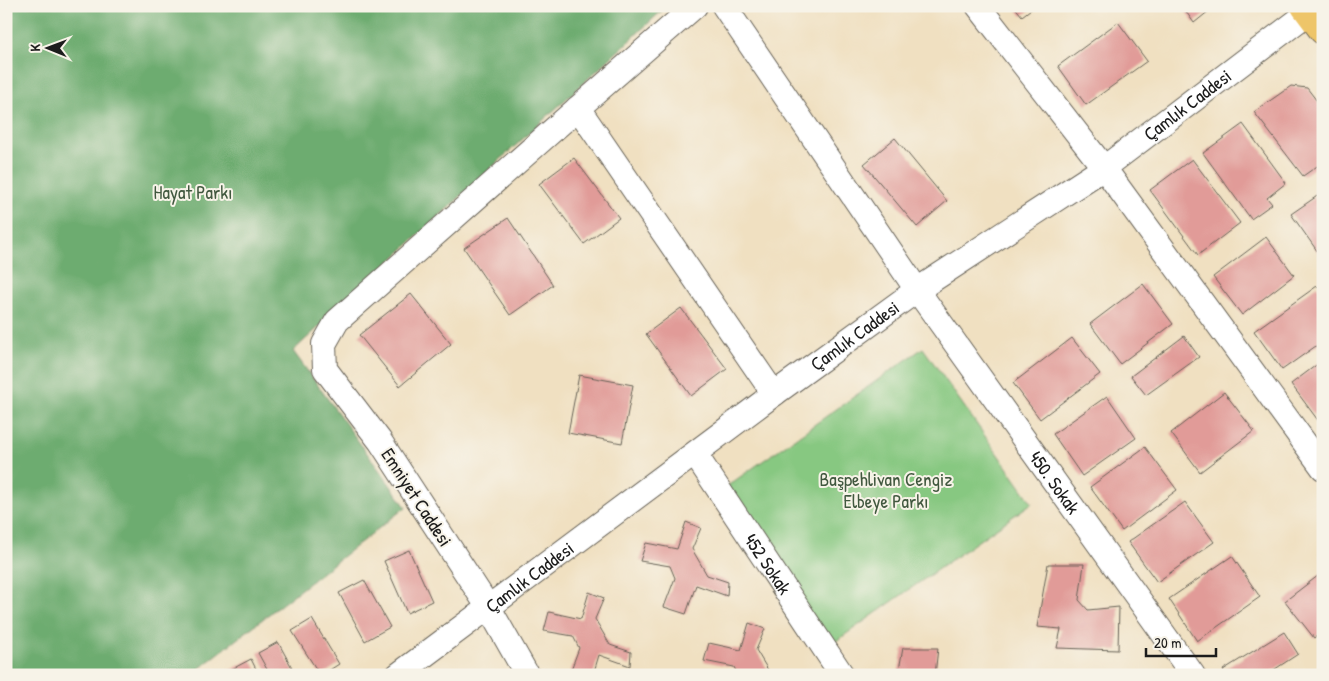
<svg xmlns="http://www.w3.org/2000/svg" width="1329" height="681" font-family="'Patrick Hand',sans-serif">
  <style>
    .green { fill: #87c881; stroke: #52724e }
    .forest { fill: #6dac6f; stroke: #446446 }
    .building { fill: #e19b98 }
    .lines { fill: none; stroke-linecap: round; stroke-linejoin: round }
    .minor-casing { stroke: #666156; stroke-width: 26 }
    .major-casing { stroke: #666156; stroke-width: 30 }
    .minor { stroke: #fff; stroke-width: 24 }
    .major { stroke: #eec569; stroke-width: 28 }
    .labels { text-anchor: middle; stroke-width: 4; stroke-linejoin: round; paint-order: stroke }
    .street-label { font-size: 19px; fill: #1c1c1c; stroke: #f7f3e8 }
    .park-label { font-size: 19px; fill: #41583f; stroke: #f7f3e8 }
  </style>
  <rect width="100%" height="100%" fill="#f7f3e8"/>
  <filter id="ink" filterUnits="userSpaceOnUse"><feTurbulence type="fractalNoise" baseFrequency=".02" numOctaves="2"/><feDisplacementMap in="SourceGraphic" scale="10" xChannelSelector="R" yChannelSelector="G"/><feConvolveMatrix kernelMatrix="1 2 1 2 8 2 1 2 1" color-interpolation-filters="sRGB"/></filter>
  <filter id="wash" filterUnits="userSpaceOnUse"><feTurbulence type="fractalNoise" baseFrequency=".0096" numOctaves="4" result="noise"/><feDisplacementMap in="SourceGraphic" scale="20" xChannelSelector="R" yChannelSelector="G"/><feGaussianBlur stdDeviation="1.12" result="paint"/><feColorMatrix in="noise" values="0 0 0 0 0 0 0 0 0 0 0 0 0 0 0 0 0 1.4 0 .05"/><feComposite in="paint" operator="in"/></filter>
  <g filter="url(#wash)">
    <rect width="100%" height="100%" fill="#f0e0c1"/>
    <polygon class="green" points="923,348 1032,503 832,644 723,489"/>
    <polygon class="forest" points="6,6 667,6 293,351 406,507 191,675 6,675"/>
    <g id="blocks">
      <g class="building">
        <polygon points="1014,6 1035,6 1022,16"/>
        <polygon points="1182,6 1215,6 1194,23"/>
        <polygon points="1118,22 1147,61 1086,105 1058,66"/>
        <polygon points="1291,86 1307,88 1323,109 1323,162 1303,176 1254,112"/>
        <polygon points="1243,124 1286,183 1267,198 1272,204 1251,219 1203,153"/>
        <polygon points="895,138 947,201 917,227 864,164"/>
        <polygon points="574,158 619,218 584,244 539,184"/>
        <polygon points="1192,159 1240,223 1198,255 1150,190"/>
        <polygon points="1323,192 1323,254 1320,255 1291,214"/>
        <polygon points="508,218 553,285 510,315 464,248"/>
        <polygon points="1266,237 1294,275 1242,315 1213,277"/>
        <polygon points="1143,284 1173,324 1120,364 1090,324"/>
        <polygon points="1317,286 1323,293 1323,341 1282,370 1254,331"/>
        <polygon points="411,294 451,344 400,386 359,335"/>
        <polygon points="681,308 727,369 691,396 646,334"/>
        <polygon points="1184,336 1199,357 1146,395 1131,376"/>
        <polygon points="1072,338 1100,374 1040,419 1013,383"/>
        <polygon points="1323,360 1323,421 1320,423 1291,384"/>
        <polygon points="579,375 633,385 622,443 568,433"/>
        <polygon points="1224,392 1254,431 1200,472 1171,433"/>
        <polygon points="1107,396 1136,438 1082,476 1053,434"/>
        <polygon points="1145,447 1177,490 1122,531 1090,487"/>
        <polygon points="1185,502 1214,542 1157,582 1128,542"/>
        <polygon points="686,522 701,528 692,549 707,575 728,582 727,596 696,585 686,614 664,607 675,578 670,566 640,561 646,543 677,549"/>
        <polygon points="409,550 432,601 407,613 384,561"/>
        <polygon points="1232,556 1260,597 1197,641 1169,599"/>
        <polygon points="1048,564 1084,564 1079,600 1088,610 1119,607 1118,650 1057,648 1061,629 1037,627"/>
        <polygon points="1323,572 1323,631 1314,638 1285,601"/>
        <polygon points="364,580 390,627 365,641 339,593"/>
        <polygon points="589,592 604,598 595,619 610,645 631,652 630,666 599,655 593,675 569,675 579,648 573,636 544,631 549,612 581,619"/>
        <polygon points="312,619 339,664 322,675 320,675 292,631"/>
        <polygon points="749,623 765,629 756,650 771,675 738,675 734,667 704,661 709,643 741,650"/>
        <polygon points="1284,632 1298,654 1266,675 1226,675 1223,670"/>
        <polygon points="278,642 296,675 270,675 258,653"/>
        <polygon points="903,648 938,648 935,675 898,675"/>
        <polygon points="251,659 259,675 221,675"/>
      </g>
    </g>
  </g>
  <g filter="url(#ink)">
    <use href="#blocks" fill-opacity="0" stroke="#666156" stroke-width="1"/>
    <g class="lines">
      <g class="minor-casing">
        <g id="minor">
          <path id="s1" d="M 724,6 L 917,290 L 1193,675"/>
          <polyline points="978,6 1104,168 1323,468"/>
          <polyline points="578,108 774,394"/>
          <path id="s2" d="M 695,454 L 842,675"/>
          <path id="s3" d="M 398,675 L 774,394 L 917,290 L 1104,168 L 1317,6"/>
          <polyline points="527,675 489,608 380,441 325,369 324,344 337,321 578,108 695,6"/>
        </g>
      </g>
      <g class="major-casing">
        <polyline id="major" points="1305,6 1323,30"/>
      </g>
      <use href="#minor" class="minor"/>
      <use href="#major" class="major"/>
    </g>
  </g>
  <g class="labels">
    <g class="street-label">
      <text dy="7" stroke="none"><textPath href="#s3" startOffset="974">Çamlık Caddesi</textPath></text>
      <text dy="7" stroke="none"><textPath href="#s3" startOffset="569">Çamlık Caddesi</textPath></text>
      <text dy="7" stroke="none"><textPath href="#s1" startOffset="580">450. Sokak</textPath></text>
      <text transform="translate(417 497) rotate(57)" y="7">Emniyet Caddesi</text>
      <text dy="7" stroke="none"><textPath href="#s2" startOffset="132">452 Sokak</textPath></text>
      <text dy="7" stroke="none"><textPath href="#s3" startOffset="164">Çamlık Caddesi</textPath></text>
    </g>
    <g class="park-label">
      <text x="193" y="199">Hayat Parkı</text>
      <text x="886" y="486">Başpehlivan Cengiz<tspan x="886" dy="22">Elbeye Parkı</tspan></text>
    </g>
  </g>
  <rect width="1329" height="681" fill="none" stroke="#f7f3e8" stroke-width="25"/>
  <g transform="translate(48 48) rotate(271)" stroke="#f7f3e8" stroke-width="4" paint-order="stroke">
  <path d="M0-4L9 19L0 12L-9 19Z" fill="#1c1c1c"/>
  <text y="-8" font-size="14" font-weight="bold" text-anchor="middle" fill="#1c1c1c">K</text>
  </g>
  <path d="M1146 648v8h70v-8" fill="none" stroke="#1c1c1c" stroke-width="2.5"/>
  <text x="1154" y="648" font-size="15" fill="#1c1c1c" stroke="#f7f3e8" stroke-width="4" paint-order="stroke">20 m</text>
</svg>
